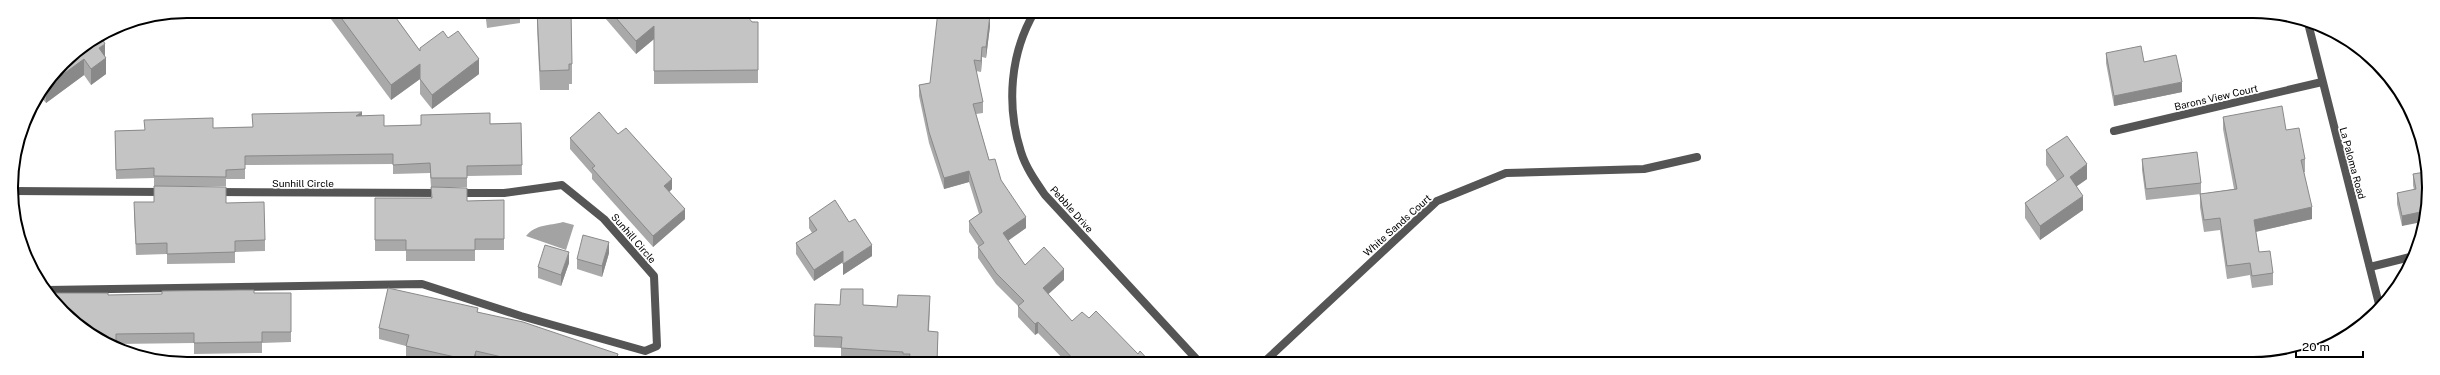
<svg xmlns="http://www.w3.org/2000/svg" width="2440" height="375" font-family="'Public Sans',sans-serif">
  <style>
    .water { fill: #a3a3a3 }
    .lines { fill: none; stroke-linecap: round; stroke-linejoin: round }
    .minor { stroke: #555; stroke-width: 8 }
    .wall { fill: #a9a9a9 }
    .shaded-wall { fill: #898989 }
    .building { fill: #c4c4c4; stroke: #898989 }
    .labels { text-anchor: middle; stroke-width: 3.5; stroke-linejoin: round; paint-order: stroke }
    .street-label { font-size: 10px; fill: #000; stroke: #fff }
    .rim { fill: none; stroke: #000; stroke-width: 2 }
  </style>
  <rect width="100%" height="100%" fill="#fff"/>
  <path class="water" d="M 563,222 L 574,225 L 566,250 L 526,236 C 536,224 549,226 563,222 Z"/>
  <g class="lines">
    <g class="minor">
      <path d="M 1035,11 C 1010,53 1006,105 1021,152 C 1026,168 1036,182 1045,195 L 1201,364"/>
      <polyline points="2308,23 2380,308"/>
      <polyline points="2114,131 2322,82"/>
      <polyline points="13,191 164,192"/>
      <polyline points="216,192 442,193"/>
      <polyline points="2370,267 2414,256"/>
      <polyline points="47,290 422,284 521,316 645,351 657,346 654,276 604,219 562,185 504,193 456,193"/>
      <polyline points="1262,364 1437,201 1506,173 1644,169 1697,157"/>
    </g>
  </g>
  <g class="wall">
    <polygon points="325,11 394,11 394,15 420,51 448,38 479,74 432,109 420,94 420,79 391,100"/>
    <polygon points="485,11 520,11 520,23 487,28"/>
    <polygon points="537,11 572,64 572,84 569,84 569,90 540,90 537,27"/>
    <polygon points="599,11 667,11 672,17 758,22 758,83 654,84 654,39 636,54"/>
    <polygon points="990,26 986,58 982,57 981,72 976,71 983,102 983,113 976,114 989,160 1026,228 1008,241 1025,265 1064,280 1048,294 1072,321 1089,318 1138,354 1152,364 1068,364 1038,333 1035,335 1018,317 1018,306 996,284 978,258 978,247 979,247 969,232 969,221 979,214 969,182 944,189 929,143 919,96 919,85 930,83"/>
    <polygon points="2106,53 2144,62 2182,92 2114,106 2106,63"/>
    <polygon points="105,56 106,74 91,85 84,75 46,103 40,96 63,63"/>
    <polygon points="362,116 384,126 521,123 522,175 467,176 467,187 431,187 430,173 393,174 393,164 245,165 245,179 226,179 226,186 154,186 154,178 116,179 115,131 252,127"/>
    <polygon points="2223,117 2286,130 2305,159 2305,172 2304,172 2312,219 2256,232 2259,252 2273,273 2273,285 2252,288 2250,275 2227,279 2220,230 2204,232 2200,207 2200,194 2234,189 2223,129"/>
    <polygon points="618,134 672,189 669,192 685,219 653,247 592,179 592,174 570,149 570,138"/>
    <polygon points="2046,150 2087,179 2077,186 2083,210 2040,240 2025,218 2025,203 2057,181 2046,165"/>
    <polygon points="2142,159 2201,183 2201,194 2146,200 2142,170"/>
    <polygon points="2413,174 2425,212 2425,214 2402,226 2397,204 2397,193 2414,190 2413,185"/>
    <polygon points="431,187 467,201 504,200 504,250 475,250 475,261 406,261 406,251 375,251 375,198 431,198"/>
    <polygon points="154,202 226,203 265,240 265,251 235,252 235,263 167,264 167,254 136,255 134,213"/>
    <polygon points="809,218 872,256 843,275 843,262 814,281 796,254 796,243 812,233 809,228"/>
    <polygon points="609,253 602,277 577,269 577,259"/>
    <polygon points="569,263 561,286 538,278 538,267"/>
    <polygon points="254,293 291,293 291,342 262,343 262,353 194,354 194,343 116,344 116,348 110,346 55,304 108,295"/>
    <polygon points="840,305 863,305 897,307 930,307 929,331 938,343 937,364 903,364 903,363 841,358 841,348 814,347 814,336"/>
    <polygon points="478,312 618,358 636,364 483,364 476,362 475,364 436,364 406,357 406,346 379,339 379,328"/>
  </g>
  <g class="shaded-wall">
    <polygon points="990,15 990,26 986,58 986,47"/>
    <polygon points="654,26 654,39 636,54 636,41"/>
    <polygon points="105,44 105,58 106,58 106,74 91,85 91,69 99,48"/>
    <polygon points="982,47 982,57 981,72 981,61"/>
    <polygon points="84,59 84,75 46,103 46,88 47,86"/>
    <polygon points="479,59 479,74 432,109 432,95"/>
    <polygon points="420,64 420,79 391,100 391,85"/>
    <polygon points="2182,82 2182,92 2114,106 2114,96"/>
    <polygon points="362,112 362,122 356,116"/>
    <polygon points="2087,164 2087,179 2070,191 2070,177"/>
    <polygon points="969,171 969,182 944,189 944,178"/>
    <polygon points="672,179 672,189 664,197 664,186"/>
    <polygon points="2083,196 2083,210 2040,240 2040,226"/>
    <polygon points="2428,200 2425,211 2425,214 2422,222 2402,226 2402,216 2423,201"/>
    <polygon points="2312,207 2312,219 2254,232 2254,220"/>
    <polygon points="685,209 685,219 653,247 653,236"/>
    <polygon points="1026,217 1026,228 1003,244 1003,233"/>
    <polygon points="609,242 609,253 602,277 602,266"/>
    <polygon points="872,245 872,256 843,275 843,264"/>
    <polygon points="843,251 843,262 814,281 814,270"/>
    <polygon points="569,252 569,263 561,286 561,275"/>
    <polygon points="1064,269 1064,280 1043,299 1043,288"/>
    <polygon points="1038,322 1038,333 1035,335 1035,324"/>
    <polygon points="476,351 476,362 475,364 473,364"/>
  </g>
  <g class="building">
    <polygon points="336,11 391,11 420,51 420,48 443,31 448,38 458,31 479,59 432,95 420,79 420,64 391,85"/>
    <polygon points="537,11 571,11 572,64 569,64 569,70 540,71"/>
    <polygon points="610,11 667,11 672,17 724,17 731,11 743,11 752,22 758,22 758,70 654,71 654,26 636,41"/>
    <polygon points="938,11 956,11 990,15 986,47 982,47 981,61 974,60 983,102 973,104 989,160 995,159 1001,180 1026,217 1003,233 1025,265 1044,247 1064,269 1043,288 1072,321 1082,312 1089,318 1096,311 1138,354 1140,351 1152,364 1078,364 1038,322 1035,324 1018,306 1024,301 996,273 978,247 984,243 969,221 982,212 969,171 944,178 929,132 919,85 930,83"/>
    <polygon points="103,40 105,44 99,48 106,58 91,69 84,59 47,86 63,63 94,42 95,43"/>
    <polygon points="2141,46 2144,62 2176,55 2182,82 2114,96 2106,53"/>
    <polygon points="2282,106 2286,130 2299,128 2305,159 2301,160 2312,207 2254,220 2259,252 2270,251 2273,273 2252,276 2250,263 2227,266 2220,218 2204,220 2200,194 2237,189 2223,117"/>
    <polygon points="362,112 356,116 384,115 384,126 421,125 421,115 490,113 490,124 521,123 522,165 467,166 467,178 431,178 430,163 393,165 393,154 245,156 245,169 226,170 226,177 154,176 154,168 116,170 115,131 145,130 144,120 213,118 213,128 253,127 252,114"/>
    <polygon points="599,112 618,134 626,128 672,179 664,186 685,209 653,236 592,168 595,166 570,138"/>
    <polygon points="2067,136 2087,164 2070,177 2083,196 2040,226 2025,203 2064,176 2046,150"/>
    <polygon points="2197,152 2201,183 2146,189 2142,159"/>
    <polygon points="2425,172 2429,199 2428,200 2423,201 2425,211 2402,216 2397,193 2416,189 2413,174"/>
    <polygon points="154,186 226,187 226,203 264,202 265,240 235,241 235,252 167,254 167,243 136,244 134,202 154,202"/>
    <polygon points="431,187 467,188 467,201 504,200 504,239 475,239 475,250 406,250 406,240 375,240 375,198 432,198"/>
    <polygon points="835,200 849,222 855,219 872,245 843,264 843,251 814,270 796,243 817,230 809,218"/>
    <polygon points="583,235 609,242 602,266 577,259"/>
    <polygon points="545,245 569,252 561,275 538,267"/>
    <polygon points="388,288 478,308 477,312 523,322 618,354 617,357 636,364 518,364 519,361 476,351 473,361 406,346 409,335 379,328"/>
    <polygon points="841,289 863,289 863,305 897,307 898,295 930,296 928,331 938,332 937,362 909,361 910,354 903,354 903,352 841,348 842,337 814,336 815,304 840,305"/>
    <polygon points="239,290 254,290 254,293 291,293 291,332 262,332 262,342 194,343 194,333 116,334 116,344 108,344 55,304 49,293 108,293 108,295 162,294 162,291"/>
  </g>
  <g class="labels">
    <g class="street-label">
      <text transform="translate(2216 97) rotate(-13)" y="4">Barons View Court</text>
      <text transform="translate(2353 163) rotate(75)" y="4">La Paloma Road</text>
      <text x="303" y="187">Sunhill Circle</text>
      <text transform="translate(1072 209) rotate(48)" y="4">Pebble Drive</text>
      <text transform="translate(1397 225) rotate(-42)" y="4">White Sands Court</text>
      <text transform="translate(634 238) rotate(49)" y="4">Sunhill Circle</text>
    </g>
  </g>
  <path d="M0 0H2440V375H0ZM187 18H2253A169 169 0 0 1 2422 187V188A169 169 0 0 1 2253 357H187A169 169 0 0 1 18 188V187A169 169 0 0 1 187 18Z" fill="#fff" fill-rule="evenodd"/>
  <path class="rim" d="M187 18H2253A169 169 0 0 1 2422 187V188A169 169 0 0 1 2253 357H187A169 169 0 0 1 18 188V187A169 169 0 0 1 187 18Z"/>
  <path d="M2296 351v6h67v-6" fill="none" stroke="#000000" stroke-width="2"/>
  <text x="2302" y="351" font-size="12" fill="#000000" stroke="#ffffff" stroke-width="3" paint-order="stroke">20 m</text>
</svg>
